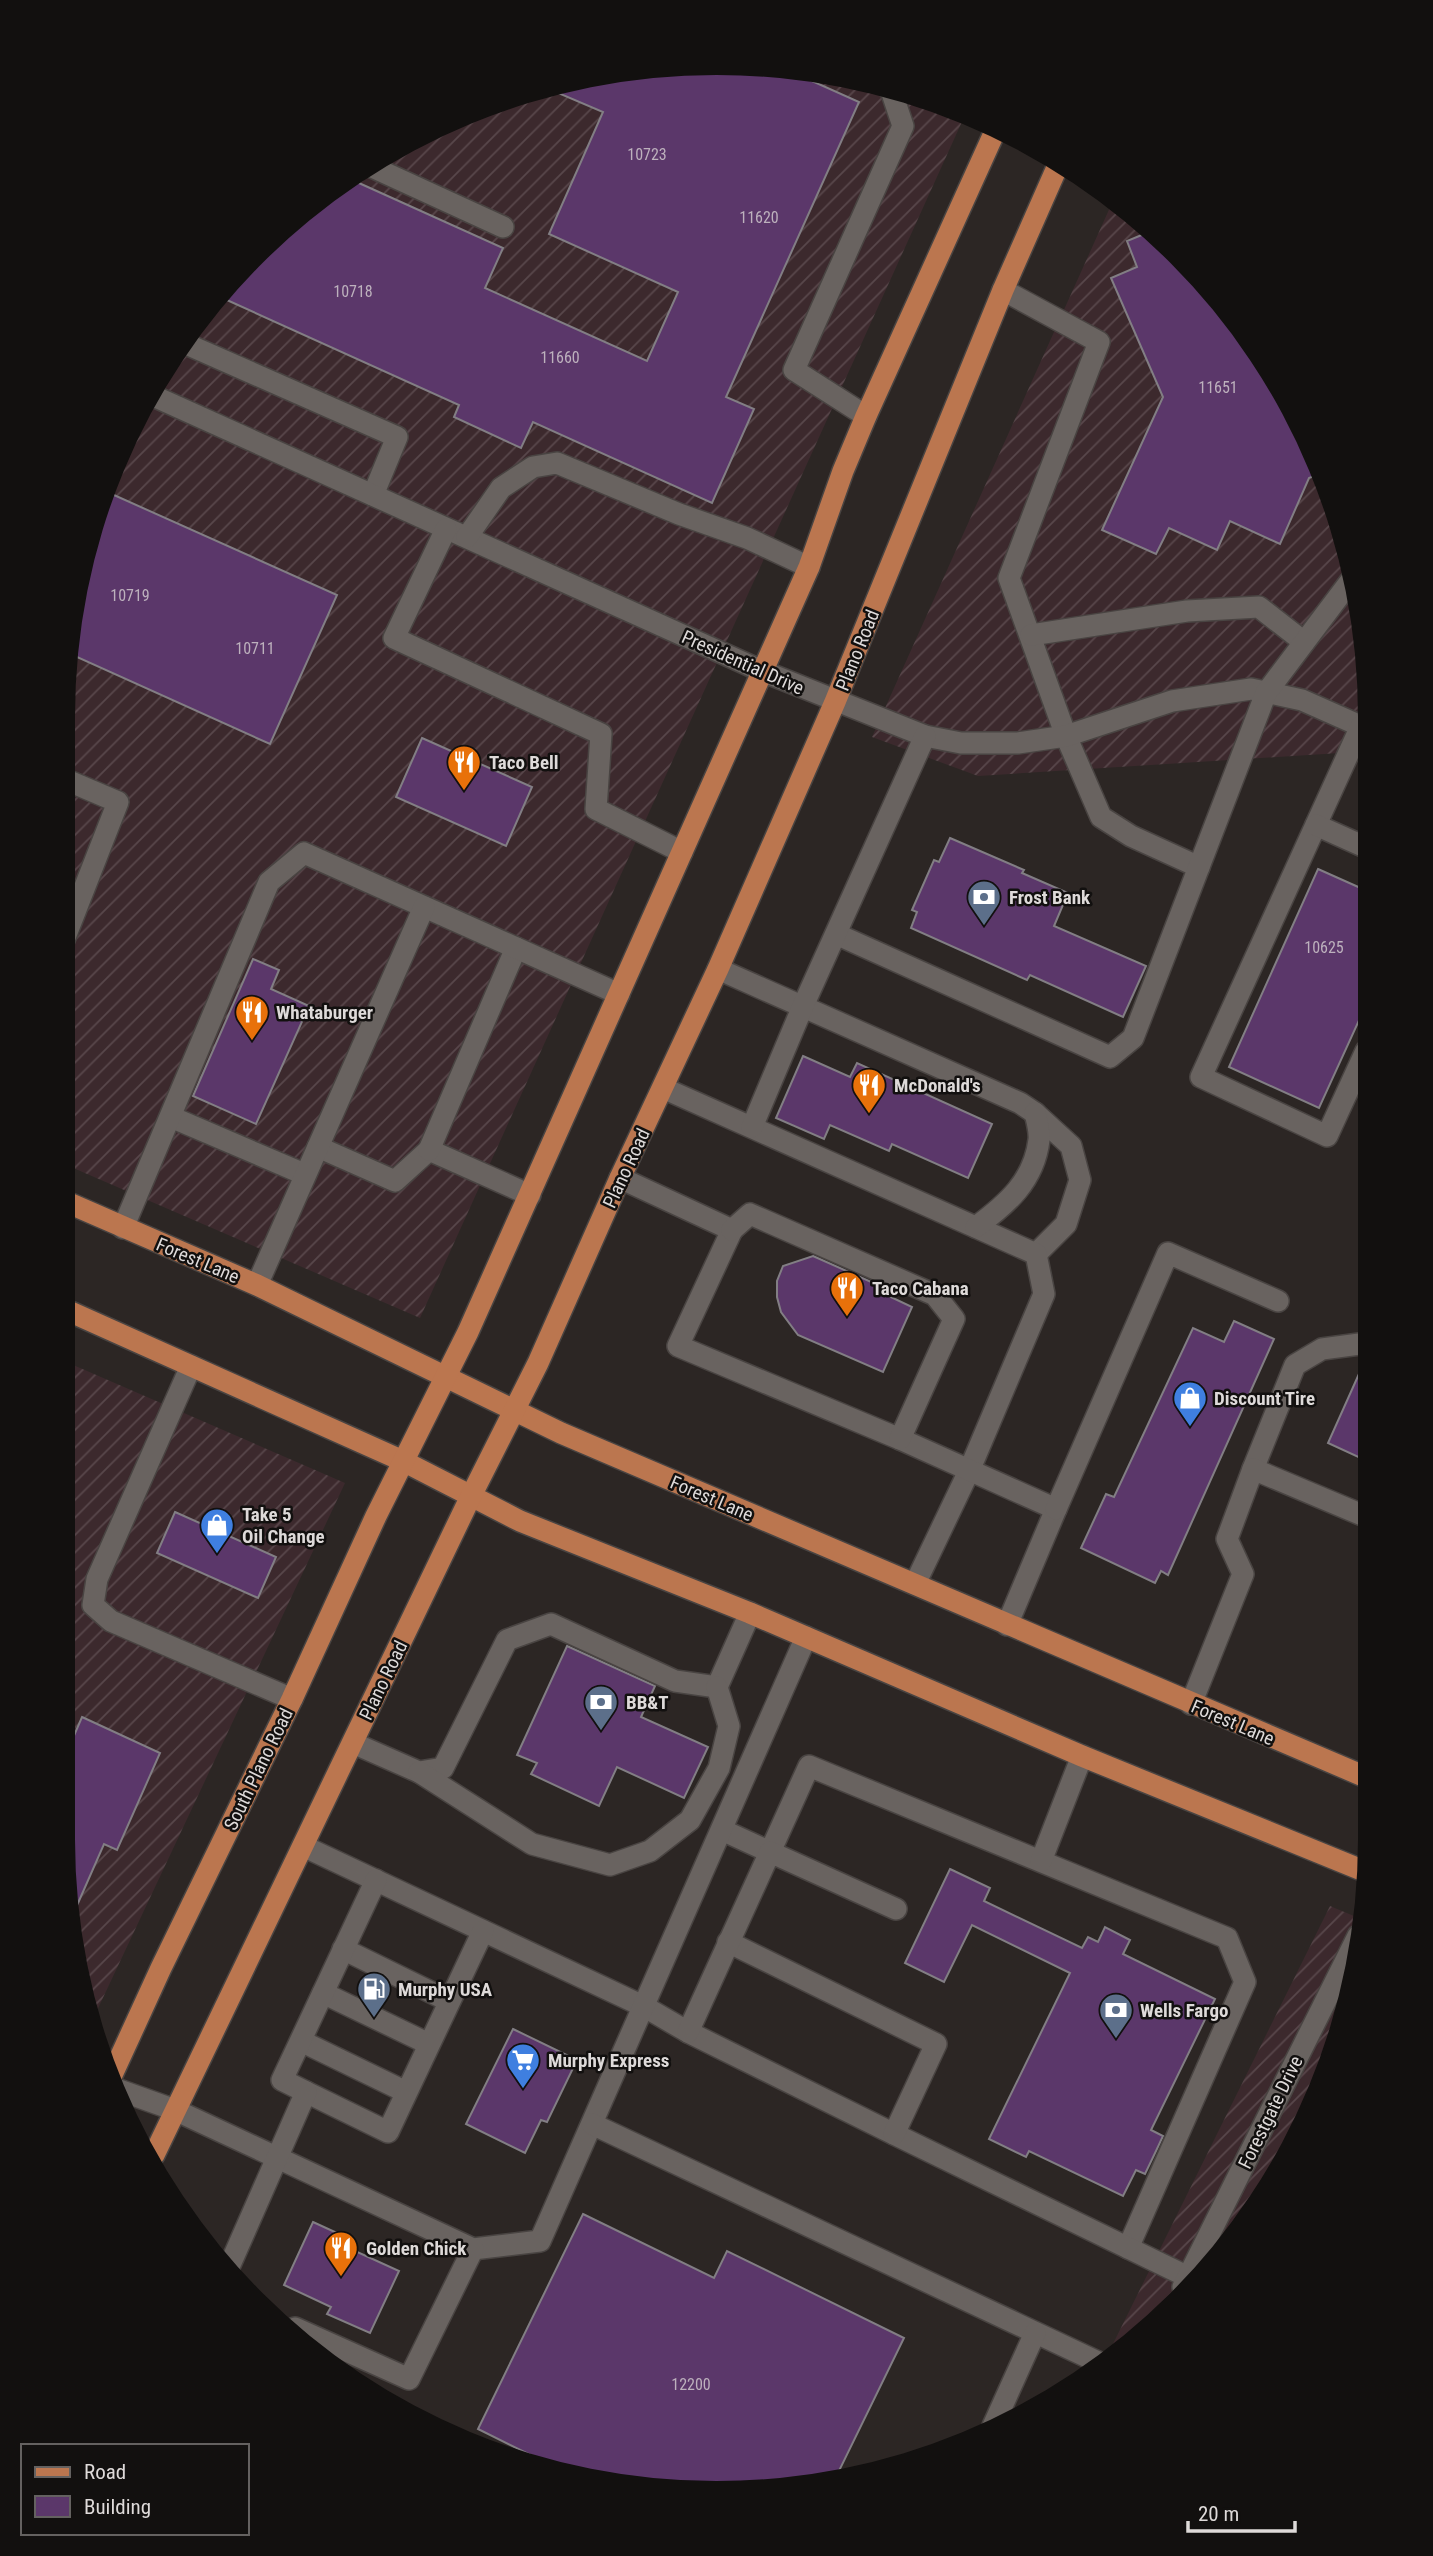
<svg xmlns="http://www.w3.org/2000/svg" width="1433" height="2556" font-family="'Roboto Condensed',sans-serif">
  <style>
    .industrial { fill: url(#industrial-furrows) }
    .building { fill: #5b376a; stroke: #827e84; stroke-width: 2 }
    .lines { fill: none; stroke-linecap: round; stroke-linejoin: round }
    .minor-casing { stroke: #494442; stroke-width: 24 }
    .major-casing { stroke: #494442; stroke-width: 24 }
    .minor { stroke: #696360; stroke-width: 21 }
    .major { stroke: #bb764f; stroke-width: 21 }
    .labels { text-anchor: middle; stroke-width: 5; stroke-linejoin: round; paint-order: stroke }
    .number-label { font-size: 16px; fill: #bdb1bd }
    .street-label { font-size: 19px; fill: #dedad9; stroke: #12100f }
    .poi-label { font-size: 19px; font-weight: bold; fill: #dedad9; stroke: #12100f; text-anchor: start }
  </style>
  <defs>
    <pattern id="industrial-furrows" width="10" height="10" patternUnits="userSpaceOnUse" patternTransform="scale(1.75)"><rect width="10" height="10" fill="#3c292d"/><path d="M-1 1l2-2M0 10L10 0M9 11l2-2" fill="none" stroke="#58474b"/></pattern>
  </defs>
  <rect width="100%" height="100%" fill="#2c2624"/>
  <g class="industrial">
    <polygon points="674,64 802,69 927,98 965,115 420,1318 64,1164 64,674 98,507 151,389 225,285 319,198 428,130 548,85"/>
    <polygon points="1112,203 1178,254 1260,354 1335,506 1364,632 1365,757 1355,752 978,776 872,737"/>
    <polygon points="64,1361 345,1483 93,2019 63,1839"/>
    <polygon points="1330,1906 1361,1919 1335,2049 1282,2167 1147,2331 1107,2356"/>
  </g>
  <g class="building">
    <polygon points="674,64 783,68 859,102 726,397 754,409 712,503 533,422 521,448 454,417 459,405 218,296 225,285 319,198 350,179 503,248 485,288 647,361 678,292 549,234 603,112 544,87"/>
    <polygon points="1149,232 1178,254 1260,354 1319,474 1309,478 1280,544 1230,521 1217,550 1169,528 1156,554 1102,530 1163,397 1111,278 1137,267 1127,241"/>
    <polygon points="105,491 337,595 270,744 68,653 98,507"/>
    <polygon points="422,738 532,787 506,846 396,797"/>
    <polygon points="950,838 1024,870 1022,873 1068,893 1054,926 1146,966 1123,1017 1030,975 1027,980 911,928 917,912 912,910 934,860 939,862"/>
    <polygon points="1318,869 1365,890 1366,1005 1319,1108 1229,1067"/>
    <polygon points="253,959 279,970 271,989 309,1006 256,1124 193,1096"/>
    <polygon points="803,1056 850,1077 857,1063 992,1124 968,1178 892,1144 889,1151 830,1125 824,1139 776,1118"/>
    <polygon points="813,1256 878,1285 876,1290 912,1307 883,1372 798,1335 781,1312 777,1297 777,1281 783,1266"/>
    <polygon points="1234,1321 1274,1339 1168,1575 1161,1571 1155,1583 1081,1548 1106,1494 1114,1497 1193,1328 1224,1342"/>
    <polygon points="1367,1356 1367,1461 1328,1443"/>
    <polygon points="175,1512 276,1557 258,1598 157,1553"/>
    <polygon points="567,1646 655,1686 641,1717 708,1747 684,1798 617,1767 599,1806 531,1774 537,1763 517,1755"/>
    <polygon points="82,1717 160,1753 117,1850 104,1844 75,1910 63,1839 63,1761"/>
    <polygon points="950,1869 990,1888 984,1901 1082,1948 1088,1937 1098,1942 1105,1927 1130,1940 1123,1954 1215,1999 1151,2130 1163,2136 1156,2151 1145,2174 1136,2170 1123,2196 1029,2151 1026,2157 989,2139 1070,1973 972,1925 944,1982 905,1963"/>
    <polygon points="513,2029 577,2060 547,2122 541,2120 525,2153 466,2124"/>
    <polygon points="583,2214 714,2278 727,2251 904,2338 838,2473 759,2492 567,2473 478,2429"/>
    <polygon points="313,2222 348,2238 344,2246 399,2271 370,2333 327,2314 331,2307 284,2285"/>
  </g>
  <g class="lines">
    <g class="minor-casing">
      <g id="minor">
        <polyline points="370,166 503,227"/>
        <polyline points="1003,290 1099,342 1009,578 1066,736 1101,817 1131,836 1199,867"/>
        <polyline points="184,343 397,437 373,495"/>
        <polyline points="149,394 762,671 925,736 961,743 1018,743 1066,736 1172,701 1251,689 1302,700 1365,728"/>
        <polyline points="866,416 794,370 903,126 891,90 889,89"/>
        <polyline points="446,529 394,638 601,734 596,809 682,852"/>
        <polyline points="467,537 501,488 533,467 557,463 679,514 747,538 809,567"/>
        <polyline points="1031,635 1187,611 1259,607 1304,642"/>
        <polyline points="1361,726 1201,1077 1327,1136 1366,1051"/>
        <polyline points="1316,825 1365,847"/>
        <polyline points="836,934 1110,1057 1133,1038 1266,693 1352,579"/>
        <polyline points="64,940 118,802 64,779"/>
        <polyline points="718,969 1020,1103 1035,1113 1071,1146 1080,1180 1066,1224 1036,1254"/>
        <polyline points="663,1088 1036,1254 1044,1294 969,1471 915,1584"/>
        <polyline points="171,1117 304,1174"/>
        <polyline points="752,1127 803,1006 925,736"/>
        <polyline points="318,1147 395,1181 429,1150 530,1195"/>
        <polyline points="429,1150 516,948"/>
        <polyline points="620,1178 732,1230 678,1346 900,1439 1056,1509 1007,1625"/>
        <path d="M 976,1227 C 1007,1204 1034,1181 1039,1140 C 1040,1132 1037,1121 1035,1113"/>
        <polyline points="123,1228 269,882 304,853 619,994"/>
        <polyline points="732,1230 750,1214 935,1295 954,1319 900,1439"/>
        <polyline points="257,1285 424,907"/>
        <polyline points="191,1366 97,1579 93,1605 111,1621 292,1699"/>
        <polyline points="1253,1469 1295,1365 1322,1349 1367,1343"/>
        <polyline points="1056,1509 1168,1253 1278,1301"/>
        <polyline points="1191,1704 1243,1574 1227,1539 1253,1469 1367,1517"/>
        <polyline points="353,1743 419,1772 443,1768 507,1640 551,1624 675,1681 717,1687 750,1613"/>
        <polyline points="419,1772 532,1844 610,1865 650,1851 690,1820 719,1768 729,1726 717,1687"/>
        <polyline points="722,1830 770,1852 809,1766 1227,1938 1245,1982 1128,2248"/>
        <polyline points="303,1846 645,2007 688,2032 894,2134 1188,2277"/>
        <polyline points="1041,1861 1082,1756"/>
        <polyline points="728,1942 936,2044 894,2134"/>
        <polyline points="343,1949 449,2001"/>
        <polyline points="323,1993 429,2044"/>
        <polyline points="688,2032 770,1852 896,1909"/>
        <polyline points="301,2041 406,2092"/>
        <polyline points="119,2090 175,2110 473,2249 540,2241 806,1637"/>
        <polyline points="306,2092 388,2132 483,1931"/>
        <polyline points="592,2124 1098,2362"/>
        <polyline points="229,2267 306,2092 282,2080 376,1880"/>
        <polyline points="1183,2287 1358,1936"/>
        <polyline points="295,2328 409,2379 473,2249"/>
        <polyline points="993,2426 1035,2333"/>
      </g>
    </g>
    <g class="major-casing">
      <g id="major">
        <polyline points="64,1201 257,1285 561,1433 1368,1778"/>
        <polyline points="64,1309 403,1461 520,1521 750,1613 1082,1756 1369,1873"/>
        <polyline points="112,2075 161,1968 292,1699 376,1516 468,1332 809,567 843,471 866,416 996,129"/>
        <polyline points="154,2155 471,1496 538,1363 620,1178 718,969 835,702 1003,290 1059,163"/>
      </g>
    </g>
    <use href="#minor" class="minor"/>
    <use href="#major" class="major"/>
  </g>
  <defs>
    <g id="restaurant-pin" transform="scale(1.75)"><path d="M0 17L-7.5 6A9.5 9.5 0 1 1 7.5 6Z" fill="#e8710a" stroke="#12100f"/><path d="M-5-6h1v4h1v-4h1v4h1v-4h1v5L-1.5 .5V6h-2V.5L-5-1ZM5-6V6H3V1.5H1.5Q1.5-4 5-6Z" fill="#fff"/></g>
    <g id="bank-pin" transform="scale(1.75)"><path d="M0 17L-7.5 6A9.5 9.5 0 1 1 7.5 6Z" fill="#5c6f8a" stroke="#12100f"/><path d="M-6-4H6V4H-6ZM0-2.3a2.3 2.3 0 1 0 0 4.6a2.3 2.3 0 1 0 0-4.6Z" fill="#fff"/></g>
    <g id="shop-pin" transform="scale(1.75)"><path d="M0 17L-7.5 6A9.5 9.5 0 1 1 7.5 6Z" fill="#3f7fe0" stroke="#12100f"/><path d="M-5-2.5h2.3a2.7 3.5 0 0 1 5.4 0H5L5.5 6h-11ZM-1.5-2.5h3a1.5 2.3 0 0 0-3 0Z" fill="#fff"/></g>
    <g id="fuel-pin" transform="scale(1.75)"><path d="M0 17L-7.5 6A9.5 9.5 0 1 1 7.5 6Z" fill="#5c6f8a" stroke="#12100f"/><path d="M-5.5-6h7V0h2V4h1.3V-2.5L3-4.5l.8-.8L6-3V5H2.5V1h-1V6h-7ZM-4.2-4.7v3.2H.2V-4.7Z" fill="#fff"/></g>
    <g id="supermarket-pin" transform="scale(1.75)"><path d="M0 17L-7.5 6A9.5 9.5 0 1 1 7.5 6Z" fill="#3f7fe0" stroke="#12100f"/><path d="M-6-5.5h2.5l.6 2H6L4.5 2H-2.5L-4.4-4H-6ZM-1.5 3.2a1.3 1.3 0 1 0 .1 0ZM3 3.2a1.3 1.3 0 1 0 .1 0Z" fill="#fff"/></g>
  </defs>
  <g fill-rule="evenodd">
    <use href="#restaurant-pin" x="464" y="762"/>
    <use href="#bank-pin" x="984" y="897"/>
    <use href="#restaurant-pin" x="252" y="1012"/>
    <use href="#restaurant-pin" x="869" y="1085"/>
    <use href="#restaurant-pin" x="847" y="1288"/>
    <use href="#shop-pin" x="1190" y="1398"/>
    <use href="#shop-pin" x="217" y="1525"/>
    <use href="#bank-pin" x="601" y="1702"/>
    <use href="#fuel-pin" x="374" y="1989"/>
    <use href="#bank-pin" x="1116" y="2010"/>
    <use href="#supermarket-pin" x="523" y="2060"/>
    <use href="#restaurant-pin" x="341" y="2248"/>
  </g>
  <g class="labels">
    <g class="number-label">
      <text x="647" y="160">10723</text>
      <text x="759" y="223">11620</text>
      <text x="353" y="297">10718</text>
      <text x="560" y="363">11660</text>
      <text x="1218" y="393">11651</text>
      <text x="130" y="601">10719</text>
      <text x="255" y="654">10711</text>
      <text x="1324" y="953">10625</text>
      <text x="691" y="2390">12200</text>
    </g>
    <g class="street-label">
      <text transform="translate(857 650) rotate(-68)" y="7">Plano Road</text>
      <text transform="translate(743 662) rotate(24)" y="7">Presidential Drive</text>
      <text transform="translate(626 1168) rotate(-65)" y="7">Plano Road</text>
      <text transform="translate(198 1260) rotate(23)" y="7">Forest Lane</text>
      <text transform="translate(712 1498) rotate(23)" y="7">Forest Lane</text>
      <text transform="translate(383 1680) rotate(-64)" y="7">Plano Road</text>
      <text transform="translate(1233 1722) rotate(23)" y="7">Forest Lane</text>
      <text transform="translate(258 1769) rotate(-64)" y="7">South Plano Road</text>
      <text transform="translate(1270 2112) rotate(-64)" y="7">Forestgate Drive</text>
    </g>
    <g class="poi-label">
      <text x="489" y="769">Taco Bell</text>
      <text x="1009" y="904">Frost Bank</text>
      <text x="276" y="1019">Whataburger</text>
      <text x="894" y="1092">McDonald's</text>
      <text x="872" y="1295">Taco Cabana</text>
      <text x="1214" y="1405">Discount Tire</text>
      <text x="242" y="1521">Take 5<tspan x="242" dy="22">Oil Change</tspan></text>
      <text x="626" y="1709">BB&amp;T</text>
      <text x="398" y="1996">Murphy USA</text>
      <text x="1140" y="2017">Wells Fargo</text>
      <text x="548" y="2067">Murphy Express</text>
      <text x="366" y="2255">Golden Chick</text>
    </g>
  </g>
  <path d="M0 0H1433V2556H0ZM716 75H717A641 641 0 0 1 1358 716V1840A641 641 0 0 1 717 2481H716A641 641 0 0 1 75 1840V716A641 641 0 0 1 716 75Z" fill="#12100f" fill-rule="evenodd"/>
  <rect x="21" y="2444" width="228" height="91" fill="#12100f" stroke="#646160" stroke-width="2"/>
  <rect x="35" y="2467" width="35" height="10" fill="#bb764f" stroke="#646160" stroke-width="2"/>
  <text x="84" y="2479" font-size="21" fill="#dedad9">Road</text>
  <rect x="35" y="2496" width="35" height="21" fill="#5b376a" stroke="#646160" stroke-width="2"/>
  <text x="84" y="2514" font-size="21" fill="#dedad9">Building</text>
  <path d="M1188 2521v10h107v-10" fill="none" stroke="#dedad9" stroke-width="3.5"/>
  <text x="1198" y="2521" font-size="21" fill="#dedad9" stroke="#12100f" stroke-width="5" paint-order="stroke">20 m</text>
</svg>
